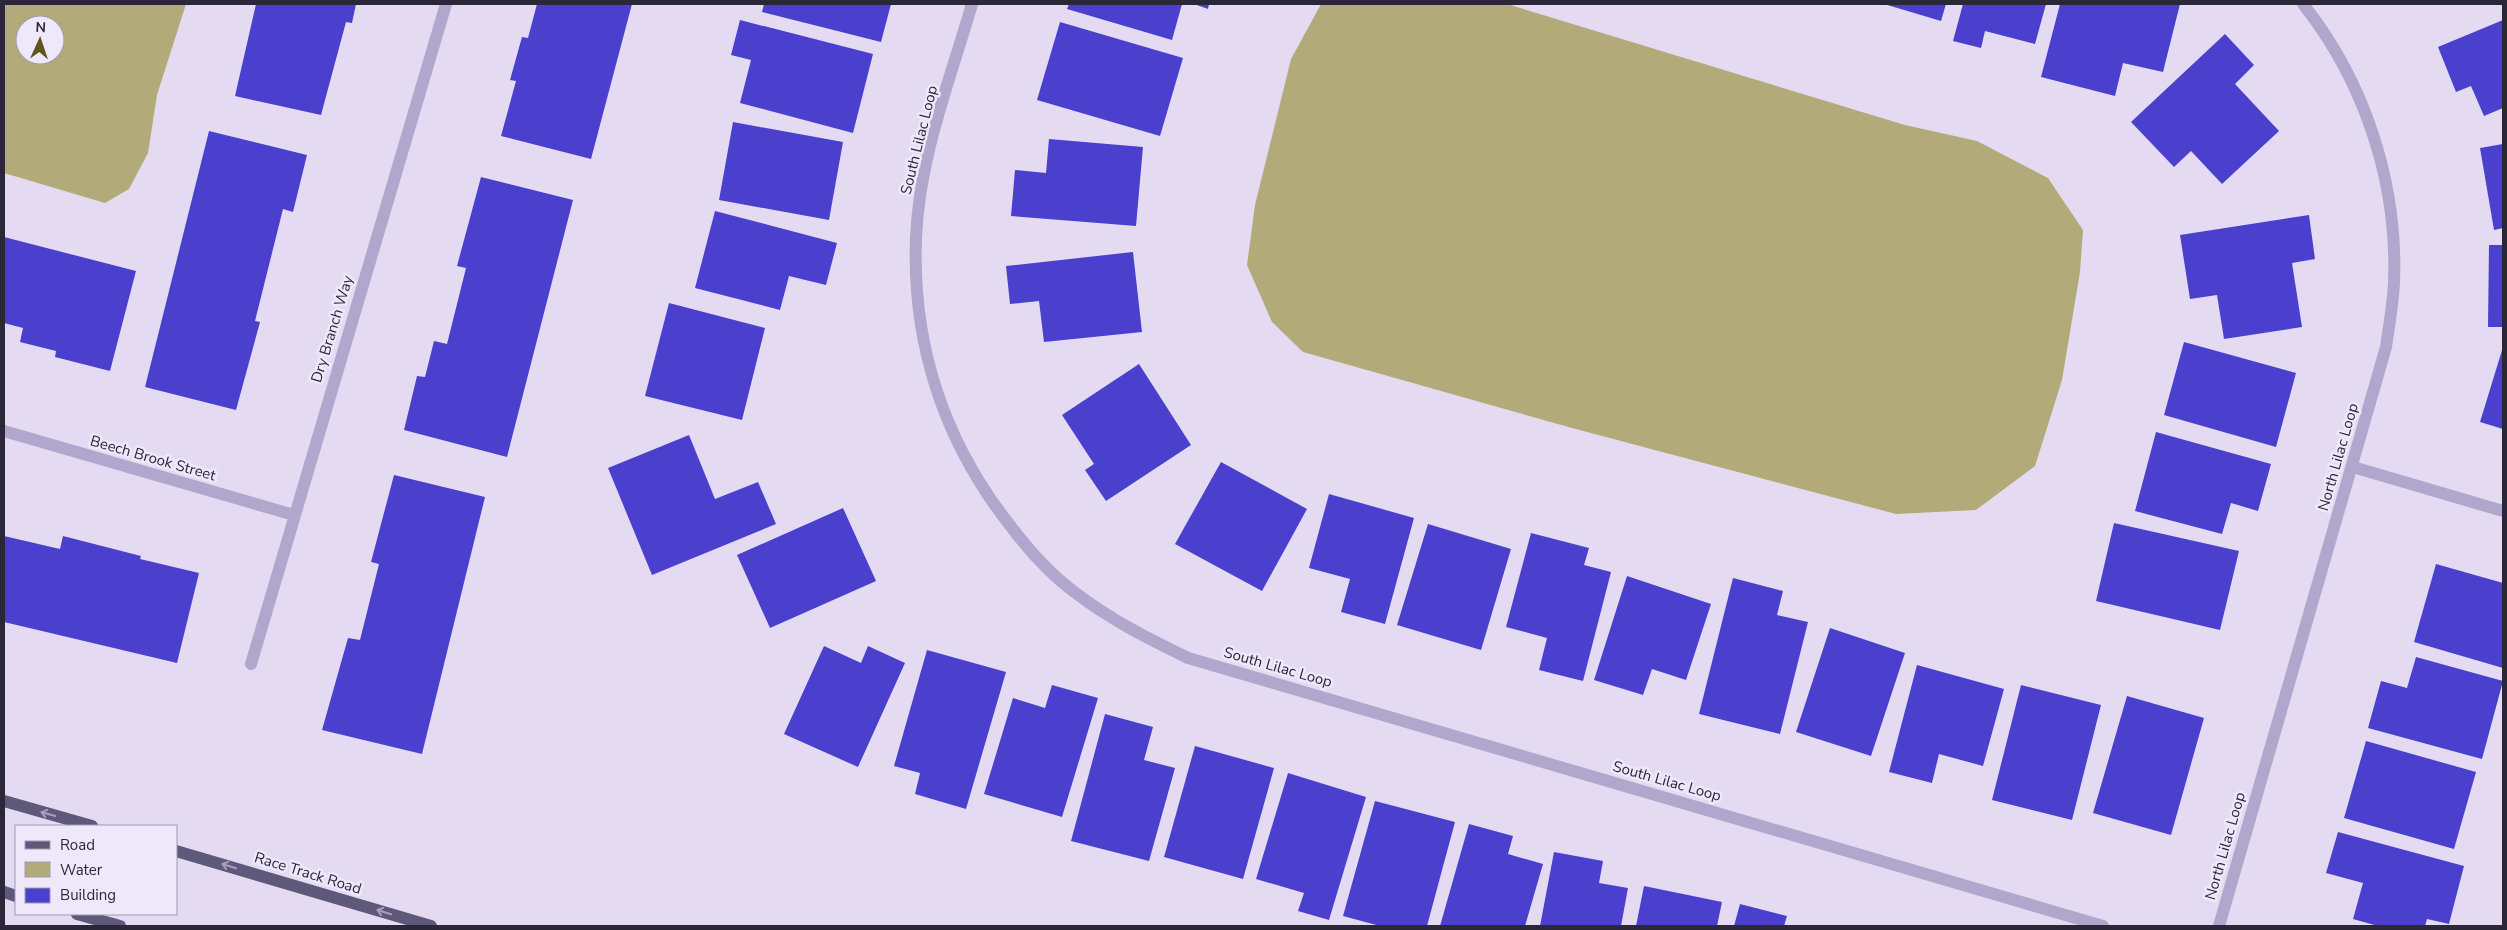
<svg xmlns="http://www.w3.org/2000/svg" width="2507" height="930" font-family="'Nunito Sans',sans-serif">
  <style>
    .water { fill: #b2ab79; fill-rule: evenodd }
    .building { fill: #4a40cd }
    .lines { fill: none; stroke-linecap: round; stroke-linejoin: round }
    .minor { stroke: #b1a6cc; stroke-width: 12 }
    .primary { stroke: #5e587b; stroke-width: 12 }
    .oneway { stroke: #a6a0bb }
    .labels { text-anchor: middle; stroke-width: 5; stroke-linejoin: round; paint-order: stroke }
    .street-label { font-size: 15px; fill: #2a2838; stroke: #efe8fb }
  </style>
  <rect width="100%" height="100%" fill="#e4dbf3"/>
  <g class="water">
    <path d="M 4,4 L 186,4 L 157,95 L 148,153 L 129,189 L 105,203 L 4,173 ZM 25,25 L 55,25 L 55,55 L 25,55 Z"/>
    <polygon points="1321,4 1507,4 1905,125 1977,141 2048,178 2083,230 2080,272 2062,380 2035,466 1976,510 1896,514 1572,428 1303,352 1272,322 1247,265 1255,205 1291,59"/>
  </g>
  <g class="building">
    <polygon points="256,4 356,4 352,23 346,22 321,115 235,96"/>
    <polygon points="537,4 632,4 591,159 501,136 516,81 510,80 522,37 528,38"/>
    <polygon points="764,4 891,4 881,42 762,12"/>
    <polygon points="1069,4 1182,4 1172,40 1067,9"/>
    <polygon points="1194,4 1209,4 1208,9"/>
    <polygon points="1884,4 1946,4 1941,21"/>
    <polygon points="1963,4 2046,4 2035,44 1985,31 1981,48 1953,41"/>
    <polygon points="2060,4 2180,4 2163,72 2123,63 2115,96 2041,77"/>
    <polygon points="740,20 873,54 853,133 740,103 751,60 731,55"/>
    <polygon points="2503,20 2503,108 2484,116 2471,86 2456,92 2438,47"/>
    <polygon points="1060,22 1183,58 1160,136 1037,100"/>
    <polygon points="2225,34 2254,65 2235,84 2279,131 2222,184 2191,151 2174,167 2131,122"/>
    <polygon points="733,122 843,142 829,220 719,200"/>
    <polygon points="209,131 307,155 293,212 283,209 255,321 260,322 236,410 145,387"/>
    <polygon points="1049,139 1143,147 1136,226 1011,216 1015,170 1046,173"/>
    <polygon points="2503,144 2503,228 2494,230 2480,148"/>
    <polygon points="481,177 573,200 507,457 404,430 417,376 425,377 434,341 447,344 466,268 457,266"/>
    <polygon points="715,211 837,243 826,285 789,276 780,310 695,288"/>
    <polygon points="2309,215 2315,259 2292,263 2302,327 2224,339 2217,295 2190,299 2180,235"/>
    <polygon points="4,237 136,271 110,371 55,357 56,351 20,342 23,328 4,323"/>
    <polygon points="2489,245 2503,245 2503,327 2488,327"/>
    <polygon points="1133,252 1142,332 1044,342 1039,301 1010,304 1006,266"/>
    <polygon points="669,303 765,328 742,420 645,396"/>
    <polygon points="2184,342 2296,373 2276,447 2164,415"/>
    <polygon points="2503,347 2503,429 2480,422"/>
    <polygon points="1139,364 1191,445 1106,501 1085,470 1094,464 1062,415"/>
    <polygon points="2156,432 2271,464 2258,511 2231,503 2222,534 2135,511"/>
    <polygon points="689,435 715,499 758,482 776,524 652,575 608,468"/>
    <polygon points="1221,462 1307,509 1262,591 1175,544"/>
    <polygon points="394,475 485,497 422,754 322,730 348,638 360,640 379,564 371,562"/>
    <polygon points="1329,494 1414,518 1385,624 1341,612 1350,579 1309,568"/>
    <polygon points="843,508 876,581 770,628 737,555"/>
    <polygon points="2114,523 2239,551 2220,630 2096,601"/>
    <polygon points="1428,524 1511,549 1481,650 1397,625"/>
    <polygon points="1531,533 1589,548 1584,565 1611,572 1583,681 1539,670 1547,638 1506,627"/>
    <polygon points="4,536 60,549 63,536 141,556 140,559 199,573 177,663 4,622"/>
    <polygon points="2436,564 2503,583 2503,668 2414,642"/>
    <polygon points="1627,576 1711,604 1686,680 1652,669 1643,695 1594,680"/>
    <polygon points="1733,578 1783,591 1777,615 1808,622 1780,734 1699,714"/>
    <polygon points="1830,628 1905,653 1871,756 1796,732"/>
    <polygon points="824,646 861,663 868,646 905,663 858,767 784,734"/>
    <polygon points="927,650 1006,672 966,809 915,794 920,773 894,766"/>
    <polygon points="2416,657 2503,681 2482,759 2368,728 2381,681 2407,688"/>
    <polygon points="1917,665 2004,689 1983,766 1939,754 1932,783 1889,772"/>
    <polygon points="1052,685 1098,698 1062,817 984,794 1013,698 1045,708"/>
    <polygon points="2021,685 2101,705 2072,820 1992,800"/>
    <polygon points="2127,696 2204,718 2171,835 2093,813"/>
    <polygon points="1105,714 1153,727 1144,760 1175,768 1149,861 1071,841"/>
    <polygon points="2366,741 2476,772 2454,849 2344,818"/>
    <polygon points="1195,746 1274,768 1243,879 1164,857"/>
    <polygon points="1288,773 1366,797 1329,920 1298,911 1304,893 1256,879"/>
    <polygon points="1375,801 1455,822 1427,926 1380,926 1343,916"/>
    <polygon points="1469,824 1513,836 1508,854 1543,864 1525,926 1440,926"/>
    <polygon points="2338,832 2464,866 2449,924 2427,919 2425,926 2378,926 2353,919 2363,883 2326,873"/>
    <polygon points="1554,852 1603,861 1599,883 1628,888 1621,926 1540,926"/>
    <polygon points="1644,886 1722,902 1717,926 1636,926"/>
    <polygon points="1740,904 1787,916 1784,926 1734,926"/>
  </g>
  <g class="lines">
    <g class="minor">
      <path d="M 972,4 C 950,80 919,158 916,238 C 912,344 944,441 1009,524 C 1027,548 1049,573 1073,591 C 1111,620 1145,637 1188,658 L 2103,926"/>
      <polyline points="4,431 294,515"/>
      <polyline points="2353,467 2503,511"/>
      <polyline points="251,664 446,4"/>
      <path d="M 2219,926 L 2386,347 C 2389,326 2393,304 2394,283 C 2398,183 2365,82 2303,4"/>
    </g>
    <g class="primary">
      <polyline points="4,801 92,826"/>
      <polyline points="176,851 431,926"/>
      <polyline points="4,892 16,896"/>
      <polyline points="77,914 120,926"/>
    </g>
  </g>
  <defs><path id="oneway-shaft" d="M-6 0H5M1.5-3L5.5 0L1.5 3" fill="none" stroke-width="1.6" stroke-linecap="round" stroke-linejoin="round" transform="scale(1.25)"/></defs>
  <g class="oneway">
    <use href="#oneway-shaft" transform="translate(48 814) rotate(-164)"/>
    <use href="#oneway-shaft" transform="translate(229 866) rotate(-163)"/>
    <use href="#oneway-shaft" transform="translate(384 912) rotate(-163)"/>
  </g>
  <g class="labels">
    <g class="street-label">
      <text transform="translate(919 140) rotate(-76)" y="5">South Lilac Loop</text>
      <text transform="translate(332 329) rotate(-73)" y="5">Dry Branch Way</text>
      <text transform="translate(2338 457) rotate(-74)" y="5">North Lilac Loop</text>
      <text transform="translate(153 458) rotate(16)" y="5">Beech Brook Street</text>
      <text transform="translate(1278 667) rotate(16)" y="5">South Lilac Loop</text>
      <text transform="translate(1667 781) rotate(16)" y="5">South Lilac Loop</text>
      <text transform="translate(2225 846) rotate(-74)" y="5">North Lilac Loop</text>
      <text transform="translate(308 873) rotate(17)" y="5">Race Track Road</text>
    </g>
  </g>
  <rect width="2507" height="930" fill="none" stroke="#2a2838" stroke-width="10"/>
  <rect x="15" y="825" width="162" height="90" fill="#efe8fb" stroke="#a09bad"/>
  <rect x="25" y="841" width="25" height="8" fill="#5e587b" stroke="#a09bad"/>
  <text x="60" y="850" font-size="15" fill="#2a2838">Road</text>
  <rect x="25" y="862" width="25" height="15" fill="#b2ab79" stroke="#a09bad"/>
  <text x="60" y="875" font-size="15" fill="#2a2838">Water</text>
  <rect x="25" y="888" width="25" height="15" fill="#4a40cd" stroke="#a09bad"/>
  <text x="60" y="900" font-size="15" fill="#2a2838">Building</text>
  <g transform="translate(40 40) rotate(3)"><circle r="24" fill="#efe8fb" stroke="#a09bad"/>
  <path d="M0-4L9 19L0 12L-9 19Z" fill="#5c561b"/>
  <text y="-8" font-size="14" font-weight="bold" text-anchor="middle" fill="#2a2838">N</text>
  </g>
</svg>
